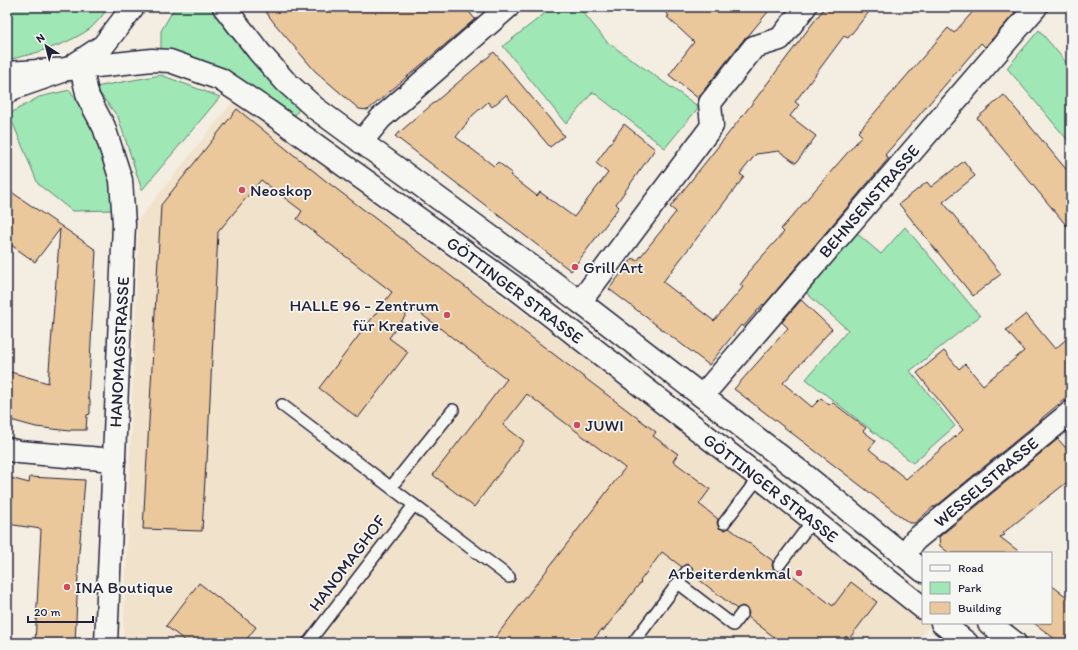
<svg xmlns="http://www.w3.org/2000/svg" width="1078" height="650" font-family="Itim,sans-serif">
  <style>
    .built { fill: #f1e2cc }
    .green { fill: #9fe7b4; stroke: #608478 }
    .building { fill: #ebc79c; stroke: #22223b }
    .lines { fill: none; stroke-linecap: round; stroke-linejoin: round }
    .lane-casing { stroke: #22223b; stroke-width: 14 }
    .street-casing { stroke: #22223b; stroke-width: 25 }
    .secondary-casing { stroke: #22223b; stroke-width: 25 }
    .primary-casing { stroke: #22223b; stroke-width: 25 }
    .lane { stroke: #f6f6f2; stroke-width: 11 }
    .street { stroke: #f6f6f2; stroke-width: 22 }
    .secondary { stroke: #f6f6f2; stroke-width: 22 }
    .primary { stroke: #f6f6f2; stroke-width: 22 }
    .poi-dot { fill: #d1495b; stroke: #f6f6f2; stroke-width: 1.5 }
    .labels { text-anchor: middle; stroke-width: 3.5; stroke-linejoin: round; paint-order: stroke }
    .poi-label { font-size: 17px; fill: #22223b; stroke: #f6f6f2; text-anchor: start }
    .street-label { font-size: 17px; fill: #22223b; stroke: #f6f6f2 }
  </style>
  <rect width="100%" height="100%" fill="#f4ede1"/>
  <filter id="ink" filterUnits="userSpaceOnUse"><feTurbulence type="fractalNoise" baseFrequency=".025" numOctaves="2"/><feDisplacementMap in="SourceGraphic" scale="8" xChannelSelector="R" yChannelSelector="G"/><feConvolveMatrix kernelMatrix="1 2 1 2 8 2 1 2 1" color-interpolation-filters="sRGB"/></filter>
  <g filter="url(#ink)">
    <polygon class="built" points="234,100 687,433 923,616 923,623 931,623 916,643 123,643 139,219"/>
    <g class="green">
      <path d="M 7,7 L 109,7 C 104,14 97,22 91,28 C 68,45 34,54 7,60 Z"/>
      <path d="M 175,7 L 210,7 C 236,45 266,79 299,109 L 293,118 L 161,52 L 161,31 Z"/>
      <polygon points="553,7 579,7 607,42 699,107 665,148 593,92 566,124 503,46"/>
      <polygon points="1039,30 1071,68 1071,144 1007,68"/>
      <polygon points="161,75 220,97 142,190 118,117 95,87"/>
      <polygon points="70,90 94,129 112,180 115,210 72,211 38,184 9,114 39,97"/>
      <polygon points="905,227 980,316 910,371 955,426 913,463 806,379 848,330 804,291 854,231 881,254"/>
    </g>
    <g class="building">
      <polygon points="262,7 465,7 475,19 368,110 359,109 315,71 275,24"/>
      <polygon points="661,7 772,7 748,36 744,39 700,95 699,99 669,75 694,42 667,17 669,16"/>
      <polygon points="825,7 873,7 848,38 844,36 795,102 799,105 790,116 816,136 796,163 779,151 756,154 740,174 744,177 663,282 714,321 743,287 740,285 749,273 748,272 784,232 781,229 862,136 858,132 948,28 954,33 977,7 1020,7 985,47 981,43 885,155 889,158 764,305 763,304 743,327 741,325 709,365 609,289 633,258 637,261 676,212 670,207 751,105"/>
      <polygon points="494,52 564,136 550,147 506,95 492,107 488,102 473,115 456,137 494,166 498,162 512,173 510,175 537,196 540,192 574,217 608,173 596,163 624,124 655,149 616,204 619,207 571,271 395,136"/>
      <polygon points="1004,95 1071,175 1071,231 977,118"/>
      <polygon points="237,109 326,181 656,432 653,436 678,454 673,461 710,489 699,504 718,519 717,523 719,528 724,530 729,528 773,561 772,565 774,570 779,572 784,569 833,606 851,582 877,602 849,639 846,636 841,643 782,643 748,617 749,613 746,608 742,606 737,609 693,575 694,571 691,566 687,564 682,567 662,552 640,581 641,582 603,631 602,629 591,643 491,643 625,468 527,394 503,425 524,441 474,507 433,475 507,379 412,307 389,338 408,352 358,418 319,388 392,292 297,219 302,211 261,180 218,232 207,462 206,462 202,531 143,529 161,205"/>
      <polygon points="964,161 975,176 943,202 1001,274 973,296 899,204 927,182 931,187"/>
      <polygon points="7,189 96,250 89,379 88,398 90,399 90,414 87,415 86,430 71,430 70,431 36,427 7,419 7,371 48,383 60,229 35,262 7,242"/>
      <polygon points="801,300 832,329 783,383 812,407 821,398 829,405 832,402 866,428 863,431 876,441 869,449 906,479 963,430 917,373 944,351 959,369 965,364 983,385 1024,351 1006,330 1026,314 1055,349 1071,335 1071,394 1042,418 1042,419 934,508 934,506 915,523 909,523 869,492 734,389 788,328 782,322"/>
      <polygon points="1058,439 1071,454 1071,479 1003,533 1005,535 1000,537 1021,553 949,553 940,546 939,537"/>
      <polygon points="7,477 29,483 30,477 85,480 79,552 75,643 35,643 41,529 7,524"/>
      <polygon points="199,583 256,627 244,643 188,643 166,626"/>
      <polygon points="1051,585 1071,600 1071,643 1060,643 1034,623 1051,623"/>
    </g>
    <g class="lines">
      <g class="lane-casing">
        <g id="lane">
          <polyline points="282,405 509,577"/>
          <polyline points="391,487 453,410"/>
          <polyline points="724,523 759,477"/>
          <polyline points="779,565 813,520"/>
          <polyline points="678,583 733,625 742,613"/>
          <polyline points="308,643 414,505"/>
          <polyline points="633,643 687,571"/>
        </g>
      </g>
      <g class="street-casing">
        <g id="street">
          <polyline points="81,68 88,97 104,127 121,180 124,224 106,643"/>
          <polyline points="361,142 381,118 508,7"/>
          <polyline points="580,302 712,126 710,103 754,47 780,39 805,7"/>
          <polyline points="702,396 1036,7"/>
          <polyline points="7,449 19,452 114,460"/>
          <polyline points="904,556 915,540 1071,412"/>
        </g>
      </g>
      <g class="secondary-casing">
        <polyline id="secondary" points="7,93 11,89 60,72"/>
      </g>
      <g class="primary-casing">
        <g id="primary">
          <polyline points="224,7 260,53 285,81 315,108 580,302 806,476 923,571"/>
          <polyline points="71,67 103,46 133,7"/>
          <polyline points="7,73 69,69 152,60 170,61 220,79 268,111 514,287 759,477 923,608"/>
          <polyline points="942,623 967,643"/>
          <polyline points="989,623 1015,643"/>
        </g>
      </g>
      <use href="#lane" class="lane"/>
      <use href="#street" class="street"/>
      <use href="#secondary" class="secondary"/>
      <use href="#primary" class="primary"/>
    </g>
  </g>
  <g class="poi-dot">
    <circle cx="242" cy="190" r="4"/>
    <circle cx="575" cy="267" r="4"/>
    <circle cx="447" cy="315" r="4"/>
    <circle cx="577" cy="425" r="4"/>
    <circle cx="799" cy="573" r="4"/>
    <circle cx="67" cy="587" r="4"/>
  </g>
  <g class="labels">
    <g class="poi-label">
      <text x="250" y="196">Neoskop</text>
      <text x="583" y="273">Grill Art</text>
      <text x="439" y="311" text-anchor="end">HALLE 96 - Zentrum<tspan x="439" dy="20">für Kreative</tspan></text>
      <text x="585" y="431">JUWI</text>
      <text x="791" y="579" text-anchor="end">Arbeiterdenkmal</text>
      <text x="75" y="593">INA Boutique</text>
    </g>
    <g class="street-label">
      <text transform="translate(869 201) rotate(-49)" y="6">BEHNSENSTRASSE</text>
      <text transform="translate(515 290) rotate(37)" y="6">GÖTTINGER STRASSE</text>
      <text transform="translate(119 352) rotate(-87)" y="6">HANOMAGSTRASSE</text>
      <text transform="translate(986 482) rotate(-40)" y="6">WESSELSTRASSE</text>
      <text transform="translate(771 488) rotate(38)" y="6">GÖTTINGER STRASSE</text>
      <text transform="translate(347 563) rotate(-53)" y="6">HANOMAGHOF</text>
    </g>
  </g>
  <rect width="1078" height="650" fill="none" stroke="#f6f6f2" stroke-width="24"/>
  <rect x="12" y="12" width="1054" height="626" fill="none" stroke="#22223b" stroke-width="1.5" filter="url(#ink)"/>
  <rect x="922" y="552" width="130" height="72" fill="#f6f6f2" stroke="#a1a1a9"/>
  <rect x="930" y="565" width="20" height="6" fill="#f6f6f2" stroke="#a1a1a9"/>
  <text x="958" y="572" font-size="12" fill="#22223b">Road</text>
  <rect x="930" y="582" width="20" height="12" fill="#9fe7b4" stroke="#a1a1a9"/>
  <text x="958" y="592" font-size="12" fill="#22223b">Park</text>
  <rect x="930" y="602" width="20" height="12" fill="#ebc79c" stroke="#a1a1a9"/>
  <text x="958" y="612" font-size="12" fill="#22223b">Building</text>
  <g transform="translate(46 46) rotate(324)" stroke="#f6f6f2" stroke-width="3" paint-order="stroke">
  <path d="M0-3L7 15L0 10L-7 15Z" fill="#22223b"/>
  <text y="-6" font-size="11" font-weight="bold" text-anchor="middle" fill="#22223b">N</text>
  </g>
  <path d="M28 616v6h65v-6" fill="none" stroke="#22223b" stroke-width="2"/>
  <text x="34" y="616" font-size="12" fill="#22223b" stroke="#f6f6f2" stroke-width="3" paint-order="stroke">20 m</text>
</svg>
